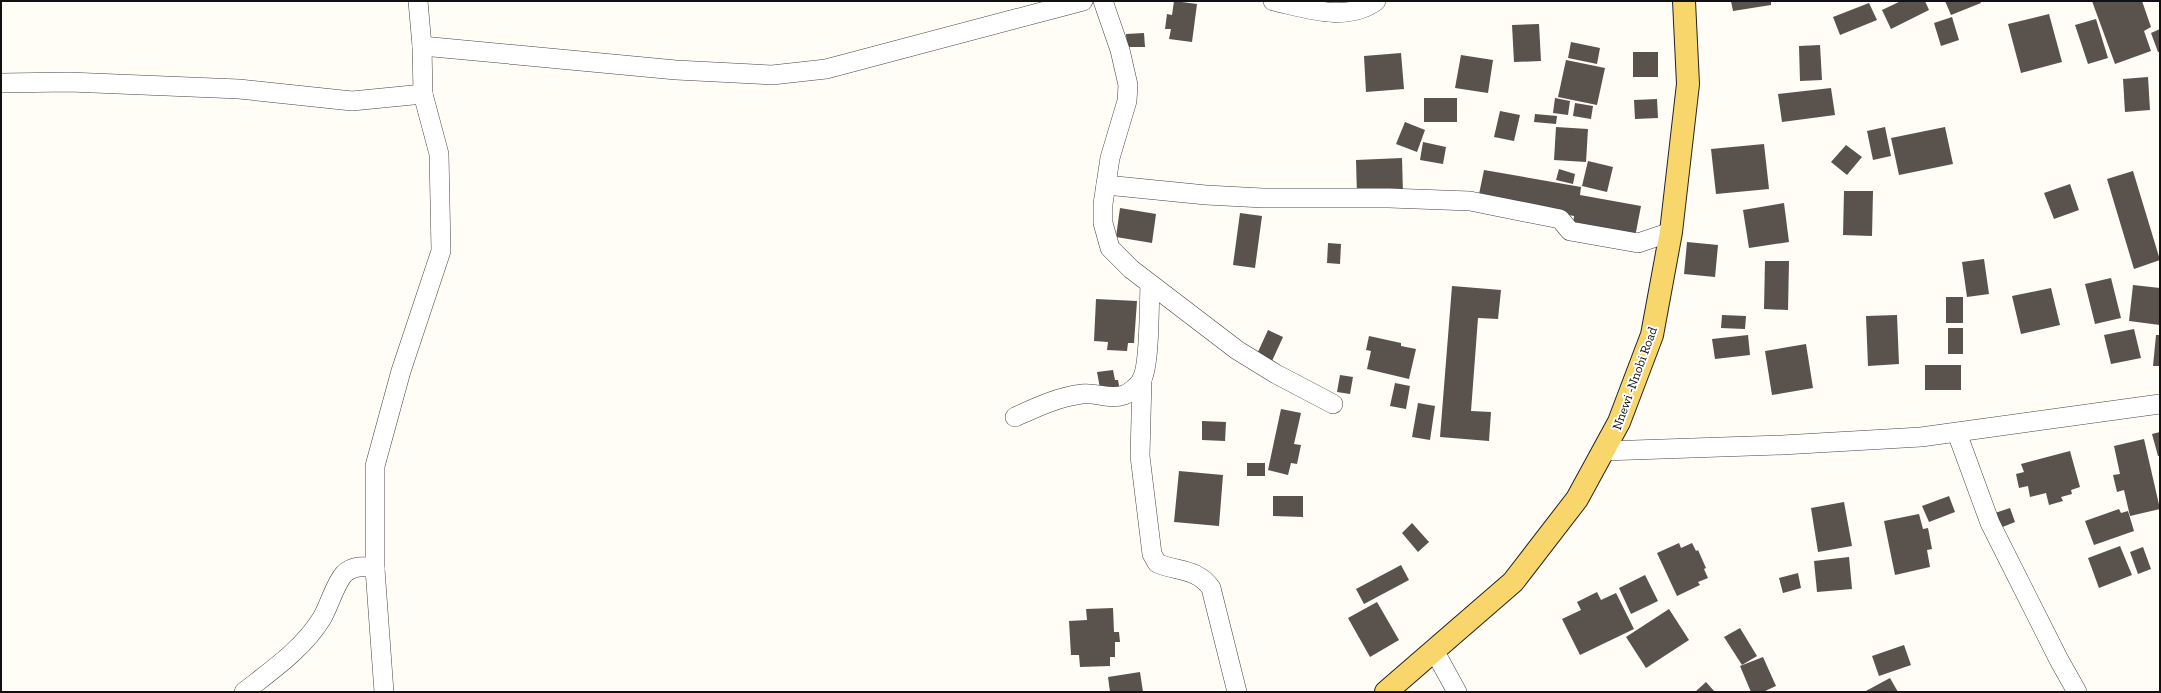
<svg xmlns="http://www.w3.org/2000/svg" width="2161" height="693" font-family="'Zilla Slab',serif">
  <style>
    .building { fill: #5a524d }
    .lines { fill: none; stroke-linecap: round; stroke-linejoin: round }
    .minor-casing { stroke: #444; stroke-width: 20 }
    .major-casing { stroke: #222; stroke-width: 24 }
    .minor { stroke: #fff; stroke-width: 19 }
    .major { stroke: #f9d66b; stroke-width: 22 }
    .labels { text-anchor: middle; stroke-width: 4; stroke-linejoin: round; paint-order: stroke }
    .street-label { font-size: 13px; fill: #111; stroke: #fff }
  </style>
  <rect width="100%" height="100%" fill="#fffdf5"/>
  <g class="building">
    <polygon points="1174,1 1197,4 1192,42 1169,39 1171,29 1165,29 1167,14 1172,15"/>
    <polygon points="1731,1 1771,1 1771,5 1733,11"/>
    <polygon points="1901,1 1925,1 1929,10 1891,29 1882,10"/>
    <polygon points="1945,1 1980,1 1981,3 1951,15"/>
    <polygon points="2092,1 2142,1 2151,27 2144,31 2151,51 2115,64"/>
    <polygon points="1869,3 1877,20 1840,35 1833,17"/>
    <polygon points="2049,14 2062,62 2021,73 2008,24"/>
    <polygon points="1952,17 1959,40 1941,46 1934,23"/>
    <polygon points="2096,19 2108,58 2088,64 2075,25"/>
    <polygon points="1539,24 1541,61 1514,62 1512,25"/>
    <polygon points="2160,29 2160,52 2158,52 2151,33"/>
    <polygon points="1144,33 1145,47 1127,47 1126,34"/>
    <polygon points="1571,42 1600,48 1597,64 1568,58"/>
    <polygon points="1820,45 1822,80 1800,81 1799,46"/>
    <rect x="1633" y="52" width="25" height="25"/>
    <polygon points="1401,53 1404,89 1366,92 1364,56"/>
    <polygon points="1461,55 1493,60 1488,93 1455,88"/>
    <polygon points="1566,60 1605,68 1597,105 1558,97"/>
    <polygon points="2148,77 2150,110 2125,112 2123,79"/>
    <polygon points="1831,88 1835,115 1782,122 1778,94"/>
    <rect x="1424" y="98" width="33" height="24"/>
    <polygon points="1555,98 1570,101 1568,115 1553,113"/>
    <polygon points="1657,99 1658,118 1635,119 1634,100"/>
    <polygon points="1575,103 1593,106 1591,119 1573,116"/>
    <polygon points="1500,111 1520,115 1514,141 1494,137"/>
    <polygon points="1535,114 1557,116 1556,124 1534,122"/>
    <polygon points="1405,122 1425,130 1417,152 1396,144"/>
    <polygon points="1556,127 1588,129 1586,162 1554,160"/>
    <polygon points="1885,127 1891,156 1873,160 1867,131"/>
    <polygon points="1945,127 1953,164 1899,175 1891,138"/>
    <polygon points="1423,142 1446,147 1443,164 1420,160"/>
    <polygon points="1764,144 1769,189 1716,194 1711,149"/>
    <polygon points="1846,145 1862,157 1847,175 1831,162"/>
    <polygon points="1402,158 1403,194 1357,195 1356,160"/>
    <polygon points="1588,161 1613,167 1607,192 1582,186"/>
    <polygon points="1559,169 1575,174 1573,184 1556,180"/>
    <polygon points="1484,170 1581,187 1580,195 1641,206 1635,237 1573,226 1574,216 1478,199"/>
    <polygon points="2133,171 2160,260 2134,269 2107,179"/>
    <polygon points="2070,184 2079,210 2054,219 2044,193"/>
    <polygon points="1844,191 1873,191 1872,236 1843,235"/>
    <polygon points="1784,203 1789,242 1749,248 1743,210"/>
    <polygon points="1120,208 1156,214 1152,243 1116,237"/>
    <polygon points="1240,213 1262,216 1255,268 1233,265"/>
    <polygon points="1687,242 1718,245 1715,277 1684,274"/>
    <polygon points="1328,243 1341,244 1340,264 1327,263"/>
    <polygon points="1984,259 1989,294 1967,297 1962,262"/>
    <polygon points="1765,261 1789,261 1788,310 1764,309"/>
    <polygon points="2111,278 2121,318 2095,324 2085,284"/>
    <polygon points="2133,285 2160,288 2160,325 2129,321"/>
    <polygon points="1452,286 1501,290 1498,319 1478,318 1471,411 1491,412 1489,441 1440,437"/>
    <polygon points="2051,288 2060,325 2021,334 2012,296"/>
    <rect x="1946" y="297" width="17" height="26"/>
    <polygon points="1096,299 1137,301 1134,343 1128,343 1127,351 1107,350 1108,342 1094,341"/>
    <polygon points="1722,315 1746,316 1745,329 1721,328"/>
    <polygon points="1897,315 1899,364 1868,366 1866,316"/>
    <rect x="1948" y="328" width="15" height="26"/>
    <polygon points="2134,329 2141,358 2111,364 2104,335"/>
    <polygon points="1268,330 1283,337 1272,361 1257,354"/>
    <polygon points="1748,335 1750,355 1715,359 1712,339"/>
    <polygon points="2156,335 2160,335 2160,366 2153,366"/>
    <polygon points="1369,336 1401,343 1401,346 1416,349 1409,379 1367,369 1371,351 1366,350"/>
    <polygon points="1806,344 1813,388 1772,395 1765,351"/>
    <rect x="1925" y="365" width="36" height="25"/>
    <polygon points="1113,370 1115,380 1118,380 1120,391 1101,394 1097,372"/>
    <polygon points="1340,375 1353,377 1350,394 1337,392"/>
    <polygon points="1395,383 1410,386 1406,409 1390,406"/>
    <polygon points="1418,403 1435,406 1430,440 1412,437"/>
    <polygon points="1281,409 1301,413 1294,444 1301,445 1297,464 1291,463 1288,475 1268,470"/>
    <polygon points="1202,421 1226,422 1225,441 1202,440"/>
    <polygon points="2160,432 2160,456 2158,456 2152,434"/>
    <polygon points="2144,439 2160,509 2130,516 2124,490 2117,492 2113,475 2120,474 2114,446"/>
    <polygon points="2070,451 2080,487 2071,490 2072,494 2061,497 2063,501 2049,505 2046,493 2030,497 2028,486 2019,488 2016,474 2024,472 2021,464"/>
    <rect x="1247" y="463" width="18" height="13"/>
    <polygon points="1179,471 1223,475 1219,526 1174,522"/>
    <polygon points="1273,496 1303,496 1303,517 1273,516"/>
    <polygon points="1949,496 1955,512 1929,522 1922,506"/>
    <polygon points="1844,502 1852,546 1818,552 1811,508"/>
    <polygon points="2010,508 2015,522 2000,528 1995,513"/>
    <polygon points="2119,509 2121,513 2128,511 2134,531 2094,545 2085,521"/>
    <polygon points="1919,514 1923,529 1928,528 1932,549 1927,550 1930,567 1895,575 1884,521"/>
    <polygon points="1412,523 1429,542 1418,552 1402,533"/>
    <polygon points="1679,543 1681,548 1692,543 1696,551 1698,550 1706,568 1704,569 1708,578 1698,582 1700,585 1677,596 1657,553"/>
    <polygon points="2120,546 2132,575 2099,588 2088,558"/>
    <polygon points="2143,547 2151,569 2138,574 2130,552"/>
    <polygon points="1849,557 1852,589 1817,592 1814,561"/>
    <polygon points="1401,565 1409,580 1364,604 1356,589"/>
    <polygon points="1798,573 1801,588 1783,593 1779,578"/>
    <polygon points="1645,575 1658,601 1631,614 1619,588"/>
    <polygon points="1597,592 1601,600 1616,593 1634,629 1580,655 1562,619 1581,610 1577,602"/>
    <polygon points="1377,602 1399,640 1370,657 1348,618"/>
    <polygon points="1113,608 1114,632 1119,632 1120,642 1115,642 1115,657 1110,657 1110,666 1080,667 1079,655 1071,655 1069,621 1087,620 1086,609"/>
    <polygon points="1669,609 1689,640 1646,668 1626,637"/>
    <polygon points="1740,628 1757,656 1742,665 1724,637"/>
    <polygon points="1904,645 1911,665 1879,676 1872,656"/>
    <polygon points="1763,657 1776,686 1763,692 1751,692 1740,666"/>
    <polygon points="1140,672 1143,692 1110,692 1108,677"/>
    <polygon points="1890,678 1898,692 1864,692"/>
    <polygon points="1706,682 1715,692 1695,692"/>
  </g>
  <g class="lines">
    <g class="minor-casing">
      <g id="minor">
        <polyline points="1103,1 1120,50 1128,85 1127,101 1110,158 1103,204 1103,223 1110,248 1131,269 1237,350 1276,374 1333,404"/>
        <path d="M 1273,1 C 1306,8 1346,23 1376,1"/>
        <polyline points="422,46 676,70 772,75 826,69 1083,1"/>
        <polyline points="1,83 69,82 239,89 352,101 423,94"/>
        <polyline points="1106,185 1206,195 1263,198 1389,198 1470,201 1560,219 1570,231 1638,243 1671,232"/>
        <path d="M 1142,379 L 1140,456 L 1152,554 L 1157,563 C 1177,572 1197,568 1211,588 L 1237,692"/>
        <path d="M 1015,417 C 1037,407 1058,397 1082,394 C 1095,392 1110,400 1124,395 C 1130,393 1140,384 1142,379 C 1150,364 1149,304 1150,285"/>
        <polyline points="1957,433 1990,523 2059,660 2077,692"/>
        <polyline points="1604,451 1782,445 1921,437 2160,404"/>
        <polyline points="1434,650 1457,692"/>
        <path d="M 244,692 C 272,670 303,649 322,618 C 329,606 335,584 344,574 C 352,566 365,565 375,569"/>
        <polyline points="384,692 375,569 375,466 401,371 441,251 439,154 423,94 422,46 418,1"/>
      </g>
    </g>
    <g class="major-casing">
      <polyline id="major" points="1386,692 1513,582 1577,499 1619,422 1652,335 1671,232 1688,84 1684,1"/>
    </g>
    <use href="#minor" class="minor"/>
    <use href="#major" class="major"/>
  </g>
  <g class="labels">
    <g class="street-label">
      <text transform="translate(1634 378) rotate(-70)" y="5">Nnewi -Nnobi Road</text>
    </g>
  </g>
  <rect width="2161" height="693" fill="none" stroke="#111111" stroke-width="4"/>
</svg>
